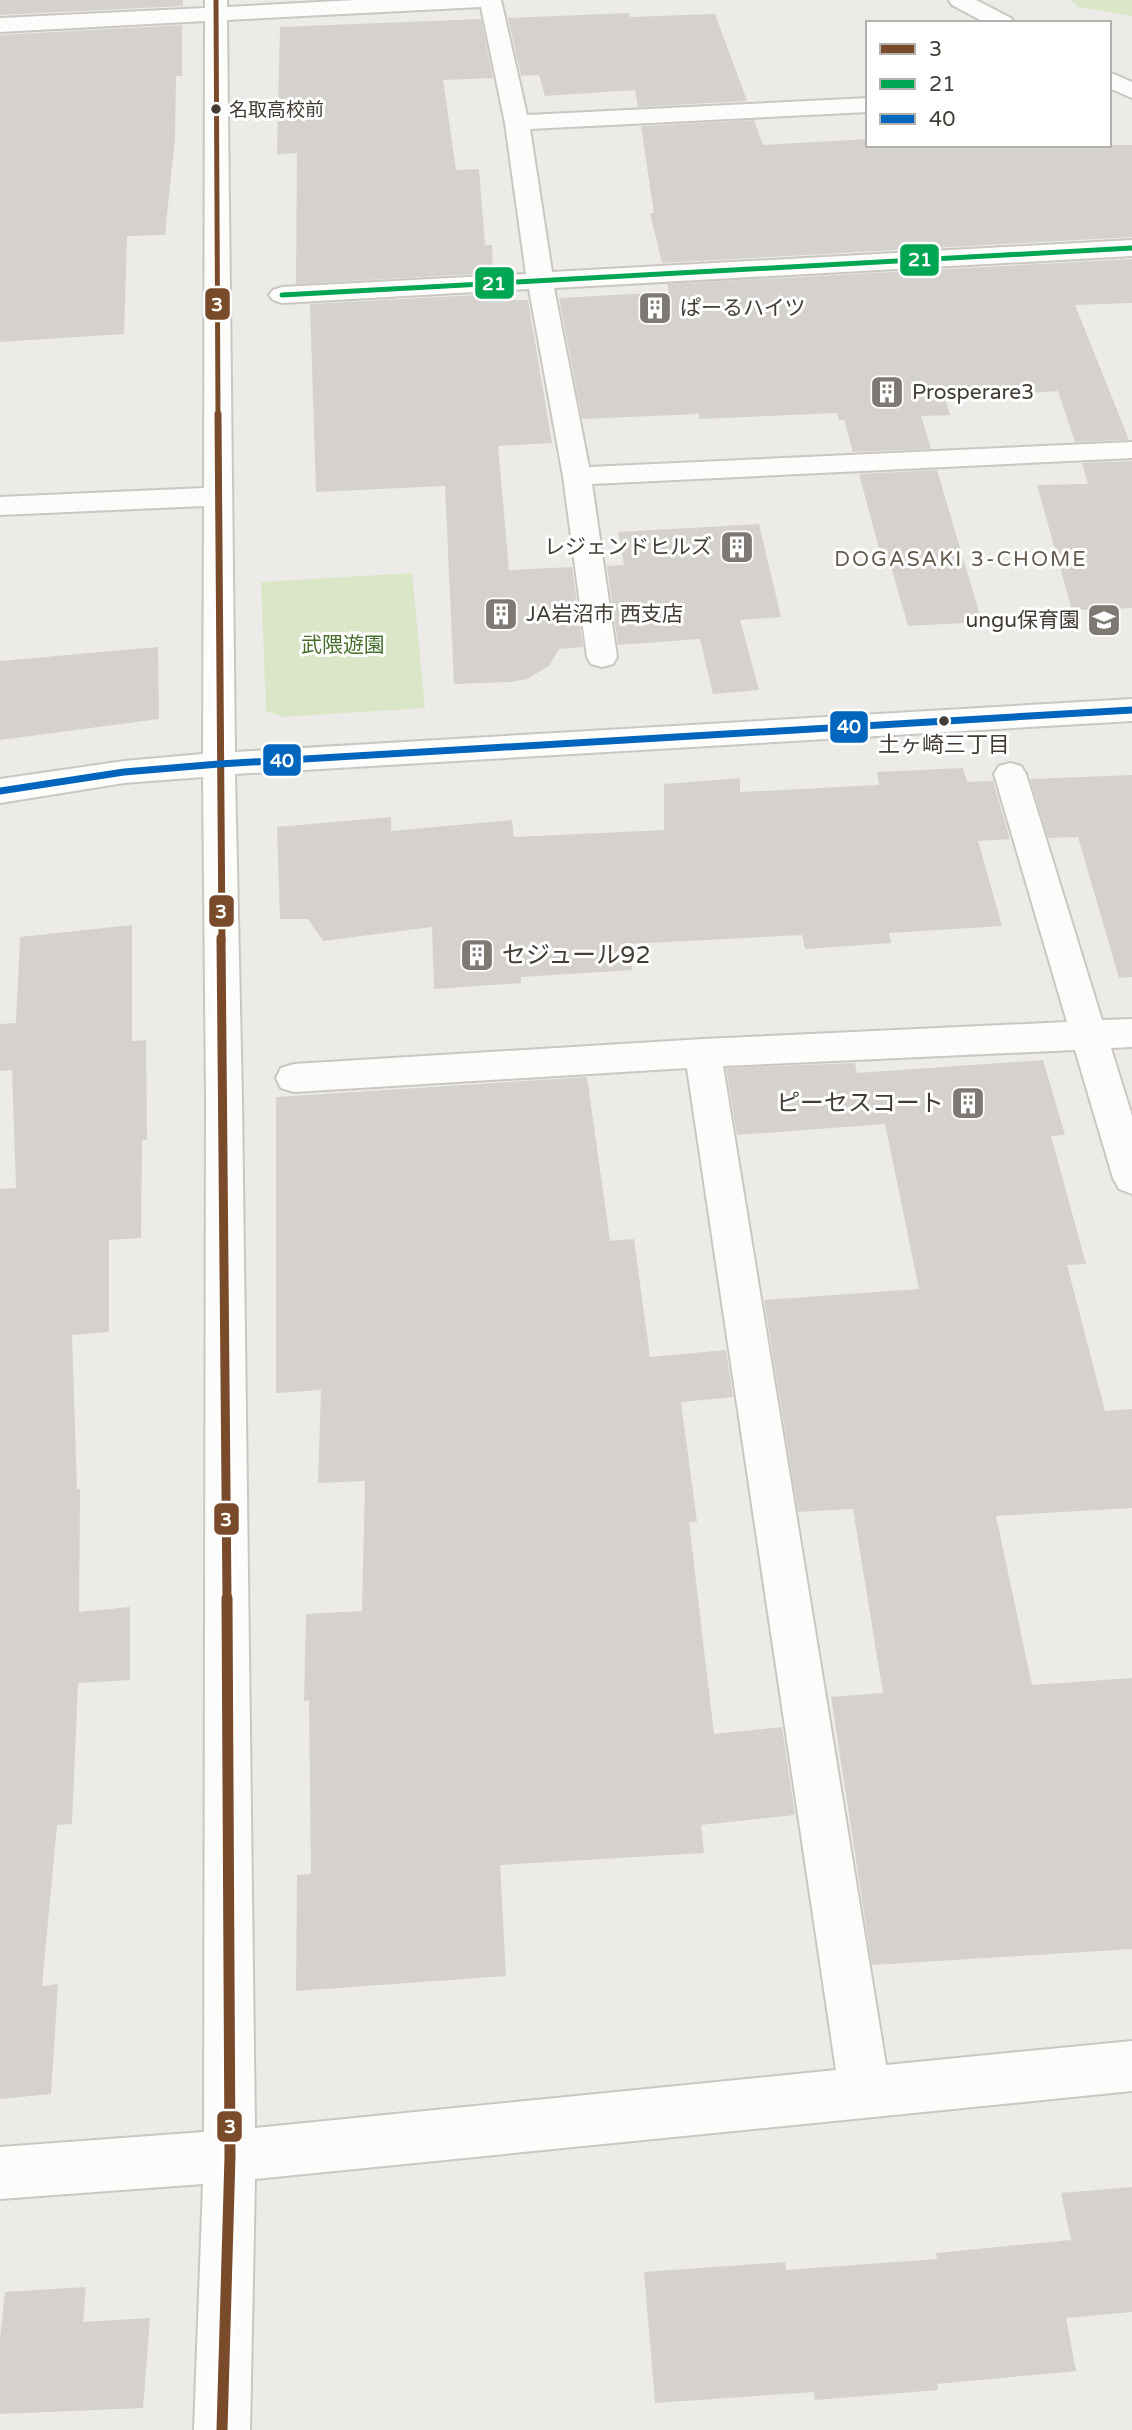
<svg xmlns="http://www.w3.org/2000/svg" width="1132" height="2430" font-family="'Varela Round','Noto Sans JP',sans-serif">
  <style>
    .green { fill: #dbe6c9 }
    .building { fill: #d5d2ce }
    .lines { fill: none; stroke-linecap: round; stroke-linejoin: round }
    .minor-casing { stroke: #cac7c3; stroke-width: 4 }
    .minor { fill: #fcfcfb; fill-rule: evenodd }
    .bus-1-far3-casing { stroke: #fff; stroke-width: 9 }
    .bus-1-far2-casing { stroke: #fff; stroke-width: 11 }
    .bus-1-far1-casing { stroke: #fff; stroke-width: 14 }
    .bus-1-casing { stroke: #fff; stroke-width: 17 }
    .bus-2-casing { stroke: #fff; stroke-width: 9 }
    .bus-3-casing { stroke: #fff; stroke-width: 11 }
    .bus-1-far3 { stroke: #7a4b2a; stroke-width: 5 }
    .bus-1-far2 { stroke: #7a4b2a; stroke-width: 7 }
    .bus-1-far1 { stroke: #7a4b2a; stroke-width: 9 }
    .bus-1 { stroke: #7a4b2a; stroke-width: 11 }
    .bus-2 { stroke: #00a651; stroke-width: 5 }
    .bus-3 { stroke: #0065bd; stroke-width: 7 }
    .bus-dot { fill: #423c35; stroke: #fff; stroke-width: 2.5 }
    .labels { text-anchor: middle; stroke-width: 6; stroke-linejoin: round; paint-order: stroke }
    .far-bus-label { font-size: 19px; fill: #423c35; stroke: #fff; text-anchor: start }
    .far-poi-label { font-size: 21px; fill: #423c35; stroke: #fff; text-anchor: start }
    .far-neighbourhood-label { font-size: 21px; letter-spacing: 2px; fill: #645a4d; stroke: #fff }
    .far-park-label { font-size: 21px; fill: #486e2d; stroke: #fff }
    .bus-label { font-size: 22px; fill: #423c35; stroke: #fff }
    .poi-label { font-size: 24px; fill: #423c35; stroke: #fff; text-anchor: start }
    .line-badge { stroke: #fff; stroke-width: 2.5 }
    .badge-label { font-size: 19px; text-anchor: middle; font-weight: bold; fill: #fff }
  </style>
  <rect width="100%" height="100%" fill="#edebe7"/>
  <g class="green">
    <polygon points="1070,0 1132,0 1132,16 1078,7"/>
    <polygon points="412,573 425,708 283,717 266,711 261,582"/>
  </g>
  <g class="building">
    <polygon points="0,0 183,0 183,6 0,15"/>
    <polygon points="629,13 630,17 715,14 747,101 638,107 635,90 545,96 539,75 521,76 508,18"/>
    <polygon points="481,19 493,78 443,80 456,170 479,169 485,245 492,245 493,273 296,284 297,153 277,154 280,27"/>
    <polygon points="182,25 182,76 176,76 175,137 165,235 127,236 124,334 0,342 0,35"/>
    <polygon points="754,120 763,145 868,139 868,145 1132,145 1132,237 662,263 650,213 654,213 641,126"/>
    <polygon points="1132,259 1132,303 1075,305 1129,440 1075,442 1058,391 945,399 950,415 921,416 931,449 853,452 844,420 839,420 837,413 699,419 699,414 582,419 559,298 669,292 667,284"/>
    <polygon points="494,294 495,300 528,300 552,443 498,446 509,570 572,567 583,647 559,649 549,666 527,679 511,682 454,684 445,486 316,492 310,304"/>
    <polygon points="1132,461 1132,608 1072,610 1037,485 1088,484 1082,463"/>
    <polygon points="937,470 982,622 908,626 889,560 882,560 859,474"/>
    <polygon points="759,524 781,617 740,620 759,690 713,694 700,639 618,645 607,566 624,565 618,532"/>
    <polygon points="158,647 159,719 0,740 0,661"/>
    <polygon points="963,768 967,782 993,781 1010,839 978,841 1002,926 889,933 891,943 805,949 802,935 629,944 632,970 521,977 521,983 434,989 432,927 323,941 308,919 280,919 277,827 391,817 391,831 512,820 514,837 664,830 664,784 740,778 740,792 879,785 877,772"/>
    <polygon points="1132,775 1132,977 1119,978 1078,837 1048,838 1030,779"/>
    <polygon points="132,925 132,1041 146,1040 147,1140 142,1140 141,1238 109,1240 109,1332 72,1335 77,1490 80,1489 79,1612 130,1607 130,1680 78,1683 72,1824 57,1825 42,1986 58,1984 51,2094 0,2099 0,1189 16,1188 12,1070 0,1071 0,1024 16,1023 20,937"/>
    <polygon points="1043,1060 1065,1135 1051,1136 1086,1264 1067,1265 1105,1411 1132,1409 1132,1508 996,1516 1032,1685 1132,1678 1132,1949 872,1965 831,1697 883,1693 853,1509 798,1512 764,1300 919,1289 885,1124 737,1135 726,1068 855,1063 857,1073"/>
    <polygon points="587,1077 610,1241 634,1239 650,1357 726,1350 733,1397 681,1402 697,1522 689,1522 714,1734 782,1727 795,1815 701,1825 704,1853 500,1865 506,1976 296,1991 297,1875 311,1874 309,1700 304,1701 306,1614 362,1611 365,1481 318,1483 321,1390 276,1393 276,1097"/>
    <polygon points="1132,2187 1132,2312 1066,2318 1076,2371 937,2384 938,2390 815,2400 814,2392 655,2403 644,2272 785,2262 786,2270 937,2259 936,2253 1071,2240 1061,2193"/>
    <polygon points="86,2287 83,2322 150,2318 143,2408 0,2414 0,2338 5,2292"/>
  </g>
  <g class="lines">
    <g class="minor-casing">
      <g id="minor">
        <polygon points="205,0 227,0 227,7 357,0 501,0 527,115 868,98 868,112 530,129 552,272 1132,240 1132,256 554,288 589,467 1132,442 1132,458 592,484 617,657 613,664 602,667 591,664 587,657 563,476 529,289 282,303 273,300 269,295 273,290 282,287 526,274 505,123 481,7 227,20 235,752 1132,699 1132,721 235,774 242,1099 255,2128 836,2070 687,1068 294,1092 281,1088 276,1078 281,1068 294,1064 703,1039 1067,1022 994,774 999,766 1010,763 1021,766 1026,774 1102,1020 1132,1019 1132,1047 1111,1048 1132,1116 1132,1194 1119,1189 1113,1178 1075,1050 723,1066 886,2065 1132,2041 1132,2091 255,2179 250,2430 194,2430 203,2184 0,2199 0,2147 204,2132 206,1099 203,777 124,783 0,803 0,779 124,761 203,754 204,506 0,515 0,497 204,488 205,21 0,32 0,18 205,8"/>
        <polygon points="949,0 976,0 1011,18 1014,23 986,23 952,5"/>
        <polygon points="1109,72 1132,82 1132,98 1109,88"/>
      </g>
    </g>
    <use href="#minor" class="minor"/>
    <g class="bus-1-far3-casing">
      <polyline id="bus-1-far3" points="216,0 218,416"/>
    </g>
    <g class="bus-1-far2-casing">
      <polyline id="bus-1-far2" points="218,414 222,940"/>
    </g>
    <g class="bus-1-far1-casing">
      <polyline id="bus-1-far1" points="221,938 227,1599"/>
    </g>
    <g class="bus-1-casing">
      <polyline id="bus-1" points="222,2430 230,2156 227,1598"/>
    </g>
    <g class="bus-2-casing">
      <polyline id="bus-2" points="282,295 1132,248"/>
    </g>
    <g class="bus-3-casing">
      <polyline id="bus-3" points="0,791 124,772 219,764 1132,710"/>
    </g>
    <use href="#bus-1-far3" class="bus-1-far3"/>
    <use href="#bus-1-far2" class="bus-1-far2"/>
    <use href="#bus-1-far1" class="bus-1-far1"/>
    <use href="#bus-1" class="bus-1"/>
    <use href="#bus-2" class="bus-2"/>
    <use href="#bus-3" class="bus-3"/>
  </g>
  <defs>
    <g id="building-square" transform="scale(1.75)"><rect x="-9" y="-9" width="18" height="18" rx="4" fill="#7e7973" stroke="#fff"/><path d="M-4-6H4V6H1V3H-1V6H-4ZM-2.5-4.3h1.7v1.8h-1.7ZM.8-4.3h1.7v1.8H.8ZM-2.5-1h1.7V.8h-1.7ZM.8-1h1.7V.8H.8Z" fill="#fff"/></g>
    <g id="school-square" transform="scale(1.75)"><rect x="-9" y="-9" width="18" height="18" rx="4" fill="#7e7973" stroke="#fff"/><path d="M0-5L7-2L0 1L-7-2ZM-4 1L0 2.5L4 1V4Q0 6-4 4Z" fill="#fff"/></g>
  </defs>
  <g fill-rule="evenodd">
    <use href="#building-square" x="655" y="308"/>
    <use href="#building-square" x="887" y="392"/>
    <use href="#building-square" x="737" y="547"/>
    <use href="#building-square" x="501" y="614"/>
    <use href="#school-square" x="1104" y="620"/>
    <use href="#building-square" x="477" y="955"/>
    <use href="#building-square" x="968" y="1103"/>
  </g>
  <g class="bus-dot">
    <circle cx="216" cy="109" r="6"/>
    <circle cx="944" cy="721" r="6"/>
  </g>
  <g class="labels">
    <g class="far-bus-label">
      <text x="229" y="116">名取高校前</text>
    </g>
    <g class="far-poi-label">
      <text x="680" y="315">ぱーるハイツ</text>
      <text x="912" y="399">Prosperare3</text>
      <text x="712" y="554" text-anchor="end">レジェンドヒルズ</text>
      <text x="526" y="621">JA岩沼市 西支店</text>
      <text x="1080" y="627" text-anchor="end">ungu保育園</text>
    </g>
    <g class="far-neighbourhood-label">
      <text x="961" y="566">DOGASAKI 3-CHOME</text>
    </g>
    <g class="far-park-label">
      <text x="343" y="652">武隈遊園</text>
    </g>
    <g class="bus-label">
      <text x="944" y="752">土ヶ崎三丁目</text>
    </g>
    <g class="poi-label">
      <text x="502" y="963">セジュール92</text>
      <text x="944" y="1111" text-anchor="end">ピーセスコート</text>
    </g>
  </g>
  <g class="line-badge">
    <rect x="899" y="243" width="41" height="34" rx="7" fill="#00a651"/>
    <rect x="474" y="266" width="41" height="34" rx="7" fill="#00a651"/>
    <rect x="204" y="287" width="27" height="34" rx="7" fill="#7a4b2a"/>
    <rect x="829" y="710" width="40" height="34" rx="7" fill="#0065bd"/>
    <rect x="262" y="743" width="40" height="34" rx="7" fill="#0065bd"/>
    <rect x="208" y="894" width="27" height="34" rx="7" fill="#7a4b2a"/>
    <rect x="213" y="1502" width="27" height="34" rx="7" fill="#7a4b2a"/>
    <rect x="216" y="2110" width="27" height="33" rx="7" fill="#7a4b2a"/>
  </g>
  <g class="badge-label">
    <text x="920" y="266">21</text>
    <text x="494" y="290">21</text>
    <text x="217" y="311">3</text>
    <text x="849" y="733">40</text>
    <text x="282" y="767">40</text>
    <text x="221" y="918">3</text>
    <text x="226" y="1526">3</text>
    <text x="230" y="2133">3</text>
  </g>
  <rect x="866" y="21" width="245" height="126" fill="#ffffff" stroke="#b3b1ae" stroke-width="2"/>
  <rect x="880" y="44" width="35" height="10" fill="#7a4b2a" stroke="#b3b1ae" stroke-width="2"/>
  <text x="929" y="56" font-size="21" fill="#423c35">3</text>
  <rect x="880" y="79" width="35" height="10" fill="#00a651" stroke="#b3b1ae" stroke-width="2"/>
  <text x="929" y="91" font-size="21" fill="#423c35">21</text>
  <rect x="880" y="114" width="35" height="10" fill="#0065bd" stroke="#b3b1ae" stroke-width="2"/>
  <text x="929" y="126" font-size="21" fill="#423c35">40</text>
</svg>
